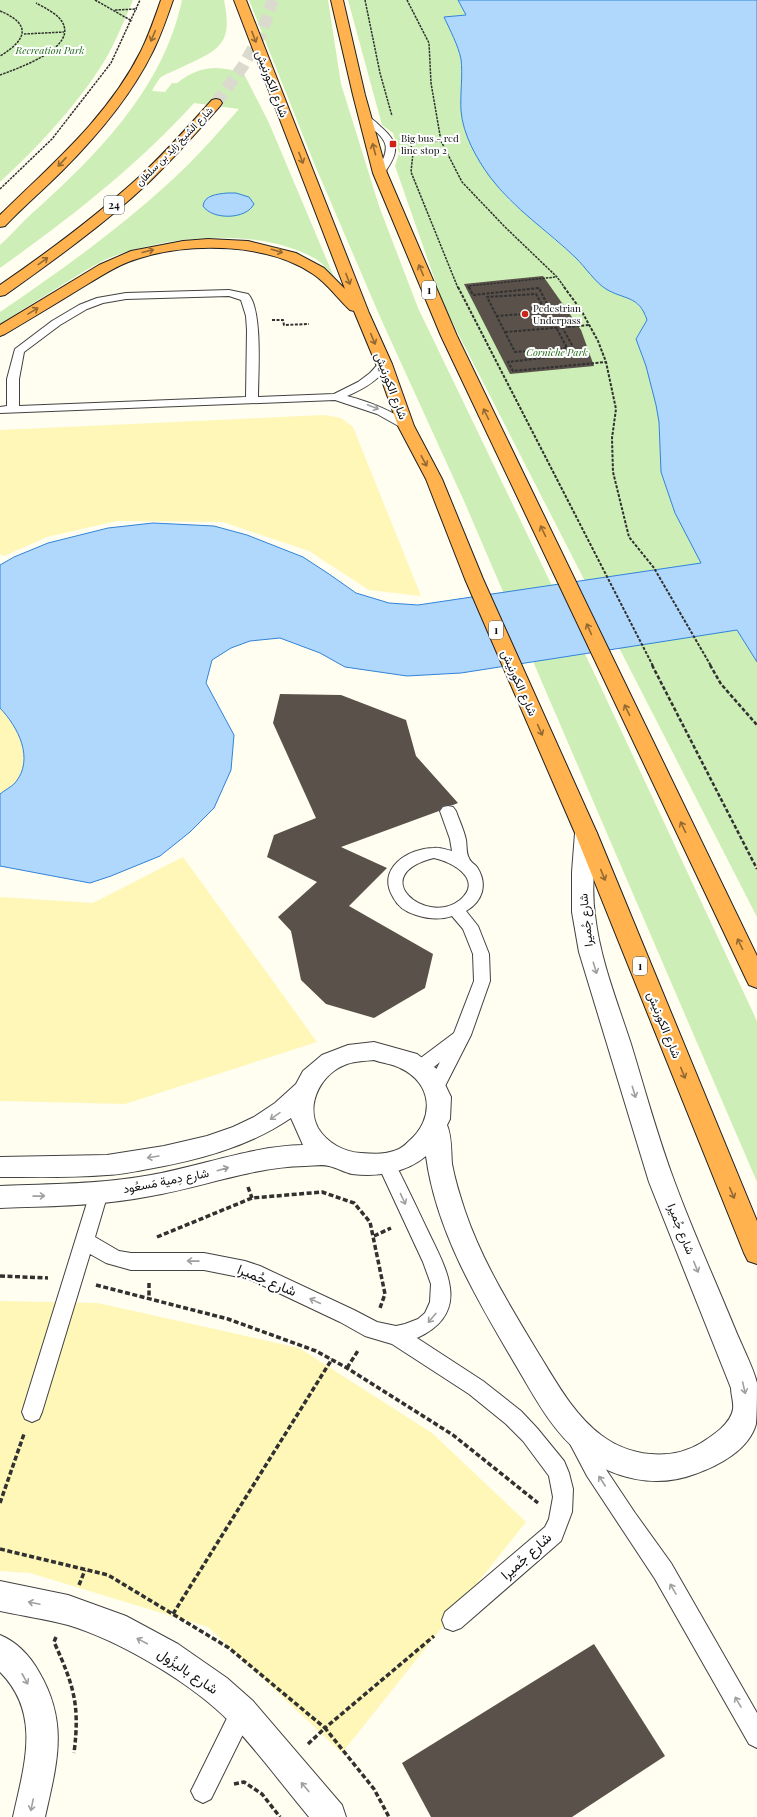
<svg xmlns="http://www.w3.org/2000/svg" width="757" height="1817" font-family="'Playfair Display',Vazirmatn,serif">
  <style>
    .green { fill: #cdeeb6 }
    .sand { fill: #fff7b8 }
    .water { fill: #b0d7fc; stroke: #3083d9 }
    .building { fill: #59514a }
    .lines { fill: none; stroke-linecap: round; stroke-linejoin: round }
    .highway-tunnel { stroke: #dbdace; stroke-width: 12; stroke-dasharray: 12 6; stroke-linecap: butt }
    .lane-casing { stroke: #424242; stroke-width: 2 }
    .street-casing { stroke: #424242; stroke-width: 2 }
    .highway-casing { stroke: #202020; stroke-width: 2 }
    .path-far3 { stroke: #313131; stroke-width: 1.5; stroke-dasharray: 2.5 1; stroke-linecap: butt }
    .path-far2 { stroke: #313131; stroke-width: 2; stroke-dasharray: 3 1.5; stroke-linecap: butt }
    .path-far1 { stroke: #313131; stroke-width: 2.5; stroke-dasharray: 4 2; stroke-linecap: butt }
    .path { stroke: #313131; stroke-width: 3.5; stroke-dasharray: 5 2.5; stroke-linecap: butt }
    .lane { fill: #fff; fill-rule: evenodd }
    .street { fill: #fff; fill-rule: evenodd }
    .highway { fill: #ffb24e; fill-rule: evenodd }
    .oneway { stroke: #936932 }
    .oneway2 { stroke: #9f9f9f }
    .poi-dot { fill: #cc2419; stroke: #fff; stroke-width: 1.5 }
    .labels { text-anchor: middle; stroke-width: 4; stroke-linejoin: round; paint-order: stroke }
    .far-park-label { font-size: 10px; font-style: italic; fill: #216d18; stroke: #fff }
    .far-poi-label { font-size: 10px; fill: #0f0f0f; stroke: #fff; text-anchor: start }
    .far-street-label { font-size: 10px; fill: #0f0f0f; stroke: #fff }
    .shield { fill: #fff; stroke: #575757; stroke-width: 1 }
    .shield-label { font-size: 11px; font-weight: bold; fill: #0f0f0f }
    .street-label { font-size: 12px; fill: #0f0f0f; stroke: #fff }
    .near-street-label { font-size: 14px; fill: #0f0f0f; stroke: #fff }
  </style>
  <rect width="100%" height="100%" fill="#fffef0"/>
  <g class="green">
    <path d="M 0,0 L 133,0 C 125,18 118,36 109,53 C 83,99 39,146 0,182 Z"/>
    <path d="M 182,0 L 224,0 C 234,47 217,50 180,68 C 174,71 165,74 160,78 C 157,82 154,87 152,91 L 165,92 L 172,83 L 177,83 C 199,66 218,64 244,74 L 269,123 L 334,277 C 328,270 322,262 314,258 C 259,227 166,235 109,258 C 93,265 77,276 62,285 C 41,298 20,311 0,324 L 0,312 C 59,272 119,229 172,180 C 196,158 217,134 239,109 L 194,103 C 136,167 70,218 0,268 L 0,245 C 9,237 17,228 26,219 C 93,159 163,91 182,0 Z"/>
    <polygon points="249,0 328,0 341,84 379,206 418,308 597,679 757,1021 757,1182 464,501 381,319 314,163"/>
    <polygon points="348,0 458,0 466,15 444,17 452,33 461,58 463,124 476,155 490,177 509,200 576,258 605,289 630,298 638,305 644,312 647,320 636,339 646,366 656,405 659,422 661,472 675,513 737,630 757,662 757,917 444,306 395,166 399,153 393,133 382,125"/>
  </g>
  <g class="sand">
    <polygon points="324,415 341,418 353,427 421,596 369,590 309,551 223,522 117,521 47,537 4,556 0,554 0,430"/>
    <path d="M 0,708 C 18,727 35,759 15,783 C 11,787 5,790 0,794 Z"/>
    <polygon points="183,857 317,1042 125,1104 0,1101 0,897 93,903"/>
    <polygon points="0,1301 98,1303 299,1348 432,1433 526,1522 342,1753 208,1627 30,1573 0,1571"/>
  </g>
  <g class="water">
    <path d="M 458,0 L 757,0 L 757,662 L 737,630 L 461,673 L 407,676 L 345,667 L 320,653 L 280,638 L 250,641 L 231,648 L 212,660 L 206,683 L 234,735 L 231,770 L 214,808 L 190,832 L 160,856 L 111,876 L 90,883 L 0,866 L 0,794 C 5,790 11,787 15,783 C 35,759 18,727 0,708 L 0,565 L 14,557 L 48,543 L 108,528 L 153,523 L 214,526 L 247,535 L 303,557 L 329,574 L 356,593 L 389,603 L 418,605 L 701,563 L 675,513 L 661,472 L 659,422 L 656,405 L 646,366 L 636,339 L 647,320 C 639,295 624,300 606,289 C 596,283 585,267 576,258 C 548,231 514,209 490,177 C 476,158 463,134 461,111 C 460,93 463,76 461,59 C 458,45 450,30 444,17 L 466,15 Z"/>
    <path d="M 227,193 L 236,193 L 249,197 L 254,204 C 246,220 212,220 203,206 C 204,195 218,194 227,193 Z"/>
  </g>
  <g class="building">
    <polygon points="543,276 581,330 594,366 510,374 464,284"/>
    <polygon points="280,694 341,695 406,720 416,756 458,803 453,805 443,806 439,811 341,847 387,868 349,906 433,954 425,988 374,1018 326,1004 301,980 291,931 278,917 317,882 267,857 274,835 316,818 273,723"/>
    <polygon points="594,1644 665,1756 572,1817 431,1817 402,1763"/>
  </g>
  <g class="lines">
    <polyline class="highway-tunnel" points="216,103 243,66 262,32 273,0"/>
    <g class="lane-casing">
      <g id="lane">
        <path d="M 366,116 C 372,118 377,123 381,127 C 402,145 397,155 383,175 L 380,176 L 375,173 C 394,145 387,140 363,121 L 361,119 L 363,117 Z"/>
        <path d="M 229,290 L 248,294 C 263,309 258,375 258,397 L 334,394 L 358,382 L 370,373 L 380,362 L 384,361 L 390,364 C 379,380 364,389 347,396 C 370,402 391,410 410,424 L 412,426 L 410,428 L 402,428 L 377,414 L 335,400 L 0,413 L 0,407 L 7,406 L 7,379 L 15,349 L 52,321 L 79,305 L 97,298 L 126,293 ZM 229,296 L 241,300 L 246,316 L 247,330 L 246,397 L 19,406 L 19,379 L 24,352 L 60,325 L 87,309 L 103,303 L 126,299 Z"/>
        <path d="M 448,806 L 453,807 L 456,811 C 459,820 464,830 466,840 C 467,846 466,853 469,858 C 470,862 475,864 477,867 C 488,884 483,901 466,911 L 478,926 L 489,954 L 490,981 L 471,1035 L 442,1092 L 436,1094 L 430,1092 L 427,1087 L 440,1062 C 431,1069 425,1077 414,1073 L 411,1068 L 414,1063 L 454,1033 L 474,981 L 473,954 L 463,929 L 452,916 C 440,920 428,919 416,915 C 406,912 398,907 393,897 C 376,869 408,848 434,848 C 439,847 447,850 452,851 L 450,839 L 440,811 L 443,807 ZM 434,858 C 453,862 484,880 460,900 C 426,927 365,875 434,858 Z"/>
        <path d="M 386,1155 L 392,1158 C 404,1180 415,1204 426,1227 C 445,1267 474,1312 417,1338 L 483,1381 L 521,1411 L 537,1428 L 564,1461 L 569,1473 L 573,1489 L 572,1512 L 561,1541 L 461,1628 L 453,1631 L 445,1628 L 442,1620 L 445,1612 L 545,1527 L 549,1519 L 553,1497 L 549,1476 L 523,1441 L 506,1424 L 469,1394 L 392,1344 L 365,1336 L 340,1322 L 249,1279 L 204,1270 L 131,1270 L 106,1263 L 90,1254 L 42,1412 L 39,1419 L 32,1422 L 25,1419 L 22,1412 L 90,1193 L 92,1187 L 99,1185 L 106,1187 L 108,1193 L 95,1237 L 119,1251 L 131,1253 L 204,1253 L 245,1261 L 260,1266 L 354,1310 L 377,1322 L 396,1326 L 405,1324 L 418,1319 L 425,1313 L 430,1302 L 431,1284 L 423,1262 L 377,1163 L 380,1158 Z"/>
        <polygon points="578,1430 585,1433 601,1462 635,1513 671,1563 757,1713 757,1748 749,1744 655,1579 587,1476 568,1440 571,1433"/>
        <polygon points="242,1700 250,1704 254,1712 250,1720 211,1799 203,1803 195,1799 191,1791 195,1783 234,1704"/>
      </g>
    </g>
    <g class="street-casing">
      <g id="street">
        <path d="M 586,826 L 593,828 L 597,833 C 595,860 591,888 595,915 C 600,959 617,1001 631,1044 C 645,1090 658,1138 675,1183 C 693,1232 715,1280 735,1329 C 741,1344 754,1369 757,1383 C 757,1392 757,1416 756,1424 C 749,1450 718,1466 695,1474 C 656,1489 612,1479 580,1453 C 553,1432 535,1398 518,1369 C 479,1303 436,1232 426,1156 C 406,1173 378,1177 352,1174 C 344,1172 337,1168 329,1166 C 322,1164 313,1166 305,1166 C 252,1167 203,1187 151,1196 C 101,1206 50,1206 0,1208 L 0,1186 C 51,1184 102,1184 151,1175 C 202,1166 252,1146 303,1145 L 291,1118 C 247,1148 195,1161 143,1170 C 131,1172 119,1175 107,1175 C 71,1178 35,1177 0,1177 L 0,1157 L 107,1155 L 164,1146 L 207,1136 L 233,1127 L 254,1117 L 275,1103 L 296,1084 L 303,1071 L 322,1055 L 348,1045 L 374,1042 L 417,1054 L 438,1070 L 451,1097 L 450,1119 L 447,1125 C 452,1136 451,1153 452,1164 C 455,1180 460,1196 465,1211 C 482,1261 510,1306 537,1351 C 555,1380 573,1414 601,1435 C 628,1456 670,1462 701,1443 C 712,1436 731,1424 733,1409 C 734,1402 731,1395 731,1388 L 649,1182 L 579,952 L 572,912 L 572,872 L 575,833 L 579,828 ZM 374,1060 C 382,1063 393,1064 400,1068 C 433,1083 435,1119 409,1141 C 406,1144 403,1147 399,1149 C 386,1155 374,1154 361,1153 C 344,1152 327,1143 318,1128 C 305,1103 322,1073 347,1064 C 356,1061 365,1061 374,1060 Z"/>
        <path d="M 0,1581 L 68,1595 L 126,1616 L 178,1644 L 227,1678 L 253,1701 L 342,1805 L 346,1817 L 309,1817 C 283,1786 259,1753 231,1723 C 193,1684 121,1641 68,1625 C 46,1619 23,1616 0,1611 Z"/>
        <path d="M 0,1635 C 17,1642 30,1656 39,1672 C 69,1723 57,1763 45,1817 L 13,1817 C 24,1766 42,1714 0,1672 Z"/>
      </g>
    </g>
    <g class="highway-casing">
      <g id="highway">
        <path d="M 161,0 L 173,0 C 167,17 161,35 153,51 C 131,96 97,136 62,171 C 43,190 23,207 5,226 L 0,227 L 0,215 C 52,164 108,117 141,51 C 149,35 155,17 161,0 Z"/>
        <path d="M 234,0 L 246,0 L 369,313 L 392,364 L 414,426 L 442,479 L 483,579 L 597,833 L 757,1221 L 757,1264 L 748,1261 L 744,1253 L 575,833 L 465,579 L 426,479 L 398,426 L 376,364 L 354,311 L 350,310 C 338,299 327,283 313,274 C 268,243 191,242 140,258 C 118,264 98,278 78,290 C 54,305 30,319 5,334 L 0,336 L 0,325 L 99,265 L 131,251 L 183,241 L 208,239 L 248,241 L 296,253 L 324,268 L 345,289 Z"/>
        <polygon points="331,0 343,0 365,95 387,173 457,336 757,956 757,988 749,985 746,979 441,336 373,173 353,95"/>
        <path d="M 216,99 L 220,100 L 222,103 L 220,106 C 197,132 173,159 147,184 C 103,225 54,260 5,295 L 0,296 L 0,285 C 48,252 95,217 138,178 C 164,154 188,127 212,100 Z"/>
      </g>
    </g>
    <g class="path-far3">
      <polyline points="95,0 132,21"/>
      <polyline points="365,0 380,73 392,116"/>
      <polyline points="407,0 429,43 431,83 441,141 462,182 505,227 557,277 565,288"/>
      <polyline points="115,10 137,9"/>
      <path d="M 0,11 C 32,24 27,40 0,56"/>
      <polyline points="24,34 64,32"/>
      <path d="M 0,75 C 16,69 72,50 64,26 C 61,15 45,8 36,3"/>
      <polyline points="411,143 441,141"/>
      <polyline points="411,145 413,153 411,172 458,288"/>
      <polyline points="0,189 52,139 111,63 140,0"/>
      <polyline points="469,288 468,286 556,277"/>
      <polyline points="537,288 539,288"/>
    </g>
    <g class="path-far2">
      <polyline points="458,287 653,666"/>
      <polyline points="469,287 473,295 539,288 551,312"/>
      <polyline points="564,287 581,310 598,341 606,362 616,409 612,438 613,472 629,537 654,568 711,666"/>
      <polyline points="546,312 536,294 487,297 515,352 567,348 556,327"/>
      <polyline points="496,316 580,310"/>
      <polyline points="272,320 283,320 284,325 309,324"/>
      <polyline points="562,327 577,354 508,362 513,371 606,362"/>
      <polyline points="505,332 589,325"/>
    </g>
    <g class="path-far1">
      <polyline points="652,665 757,869"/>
      <polyline points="710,665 721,684 757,725"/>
    </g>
    <g class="path">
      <polyline points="248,1187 252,1198"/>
      <polyline points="374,1236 391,1228"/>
      <polyline points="157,1237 252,1198 322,1192 354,1203 370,1222 385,1294 380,1308"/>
      <polyline points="0,1276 48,1278"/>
      <polyline points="149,1283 149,1299"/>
      <polyline points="96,1285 228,1319 316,1351 347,1368 453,1435 538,1503"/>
      <polyline points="347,1368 359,1349"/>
      <polyline points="0,1503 24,1434"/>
      <polyline points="0,1549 108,1575 229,1648 325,1728 434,1636"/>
      <polyline points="79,1585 85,1570"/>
      <polyline points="173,1614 332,1359"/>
      <path d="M 56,1637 L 54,1642 C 74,1686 80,1705 74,1753"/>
      <polyline points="308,1744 325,1728 374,1789 389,1817"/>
      <polyline points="234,1784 244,1782 262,1794 280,1817"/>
    </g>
    <use href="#lane" class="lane"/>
    <use href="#street" class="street"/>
    <use href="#highway" class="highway"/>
  </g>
  <defs><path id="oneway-shaft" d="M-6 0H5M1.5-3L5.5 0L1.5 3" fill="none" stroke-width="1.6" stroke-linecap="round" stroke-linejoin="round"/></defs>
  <g class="oneway">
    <use href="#oneway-shaft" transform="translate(153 36) rotate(113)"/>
    <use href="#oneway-shaft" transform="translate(254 37) rotate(69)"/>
    <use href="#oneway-shaft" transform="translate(374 149) rotate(-105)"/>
    <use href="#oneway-shaft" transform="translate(301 158) rotate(69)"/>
    <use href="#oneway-shaft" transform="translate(62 162) rotate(133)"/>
    <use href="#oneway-shaft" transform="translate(148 251) rotate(-14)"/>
    <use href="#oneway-shaft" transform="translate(277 251) rotate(16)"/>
    <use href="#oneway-shaft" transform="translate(43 261) rotate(-36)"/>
    <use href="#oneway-shaft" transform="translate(421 270) rotate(-113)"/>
    <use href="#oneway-shaft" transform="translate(348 279) rotate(69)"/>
    <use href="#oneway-shaft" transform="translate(33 311) rotate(-31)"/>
    <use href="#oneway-shaft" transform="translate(373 339) rotate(67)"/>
    <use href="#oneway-shaft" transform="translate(486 414) rotate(-116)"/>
    <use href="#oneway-shaft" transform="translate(424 461) rotate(62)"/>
    <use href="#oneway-shaft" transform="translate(543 531) rotate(-116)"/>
    <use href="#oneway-shaft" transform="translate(589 629) rotate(-114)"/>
    <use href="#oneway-shaft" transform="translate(627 710) rotate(-116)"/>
    <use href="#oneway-shaft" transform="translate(540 730) rotate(66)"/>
    <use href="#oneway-shaft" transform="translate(683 827) rotate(-116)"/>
    <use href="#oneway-shaft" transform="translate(603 875) rotate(68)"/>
    <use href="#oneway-shaft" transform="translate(740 944) rotate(-116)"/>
    <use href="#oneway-shaft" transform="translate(683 1073) rotate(68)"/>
    <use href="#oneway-shaft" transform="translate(732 1193) rotate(67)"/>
  </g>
  <g class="oneway2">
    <use href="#oneway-shaft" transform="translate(373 407) rotate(21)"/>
    <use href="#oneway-shaft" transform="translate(595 968) rotate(73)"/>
    <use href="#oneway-shaft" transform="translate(634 1092) rotate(73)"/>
    <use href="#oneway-shaft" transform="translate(275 1116) rotate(145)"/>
    <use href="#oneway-shaft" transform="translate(153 1157) rotate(171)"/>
    <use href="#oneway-shaft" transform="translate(223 1169) rotate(-16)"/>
    <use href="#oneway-shaft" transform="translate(39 1196) rotate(-1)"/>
    <use href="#oneway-shaft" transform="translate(403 1199) rotate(65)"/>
    <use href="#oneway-shaft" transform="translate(193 1261) rotate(-179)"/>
    <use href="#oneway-shaft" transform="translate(696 1267) rotate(68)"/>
    <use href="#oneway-shaft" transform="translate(315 1301) rotate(-155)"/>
    <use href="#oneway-shaft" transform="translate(432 1318) rotate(130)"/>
    <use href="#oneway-shaft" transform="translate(744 1388) rotate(77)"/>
    <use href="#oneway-shaft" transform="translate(602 1481) rotate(-123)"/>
    <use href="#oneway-shaft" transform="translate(673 1589) rotate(-120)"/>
    <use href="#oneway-shaft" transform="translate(34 1603) rotate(-168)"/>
    <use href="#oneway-shaft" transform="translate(142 1641) rotate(-152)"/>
    <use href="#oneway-shaft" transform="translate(25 1679) rotate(61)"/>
    <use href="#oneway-shaft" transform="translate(738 1702) rotate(-120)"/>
    <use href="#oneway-shaft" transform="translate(305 1787) rotate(-130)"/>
    <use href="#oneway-shaft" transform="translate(32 1805) rotate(102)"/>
  </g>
  <g class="poi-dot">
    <rect x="389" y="140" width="8" height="8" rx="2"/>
    <circle cx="525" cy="314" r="4"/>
  </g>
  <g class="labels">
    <g class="far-park-label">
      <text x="50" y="54">Recreation Park</text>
      <text x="557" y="356">Corniche Park</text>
    </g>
    <g class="far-poi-label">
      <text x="401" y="142">Big bus - red<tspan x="401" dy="12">line stop 2</tspan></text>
      <text x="533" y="312">Pedestrian<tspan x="533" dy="12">Underpass</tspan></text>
    </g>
    <g class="far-street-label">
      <text transform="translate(174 146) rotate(-46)" y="4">شارع الشيخ زايد بن سلطان</text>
    </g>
    <g class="shield">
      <rect x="104" y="196" width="20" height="18" rx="3"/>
      <rect x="422" y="281" width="14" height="18" rx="3"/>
      <rect x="489" y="621" width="14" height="18" rx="3"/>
      <rect x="633" y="957" width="14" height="18" rx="3"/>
    </g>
    <g class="shield-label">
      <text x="114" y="209">24</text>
      <text x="429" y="294">1</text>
      <text x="496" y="634">1</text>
      <text x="640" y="970">1</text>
    </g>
    <g class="street-label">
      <text transform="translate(272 84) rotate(69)" y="4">شارع الكورنيش</text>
      <text transform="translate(391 386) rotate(69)" y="4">شارع الكورنيش</text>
      <text transform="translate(519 683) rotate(66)" y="4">شارع الكورنيش</text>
      <text transform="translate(586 920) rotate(-96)" y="4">شارع جُميرا</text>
      <text transform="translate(664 1025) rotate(68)" y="4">شارع الكورنيش</text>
      <text transform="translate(166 1181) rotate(-11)" y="4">شارع دِمية مَسعُود</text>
      <text transform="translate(681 1229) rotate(68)" y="4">شارع جُميرا</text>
    </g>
    <g class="near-street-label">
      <text transform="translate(267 1280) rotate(22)" y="5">شارع جُميرا</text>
      <text transform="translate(526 1556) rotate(-42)" y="5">شارع جُميرا</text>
      <text transform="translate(188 1671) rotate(34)" y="5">شارع باليزُول</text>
    </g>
  </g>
</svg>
